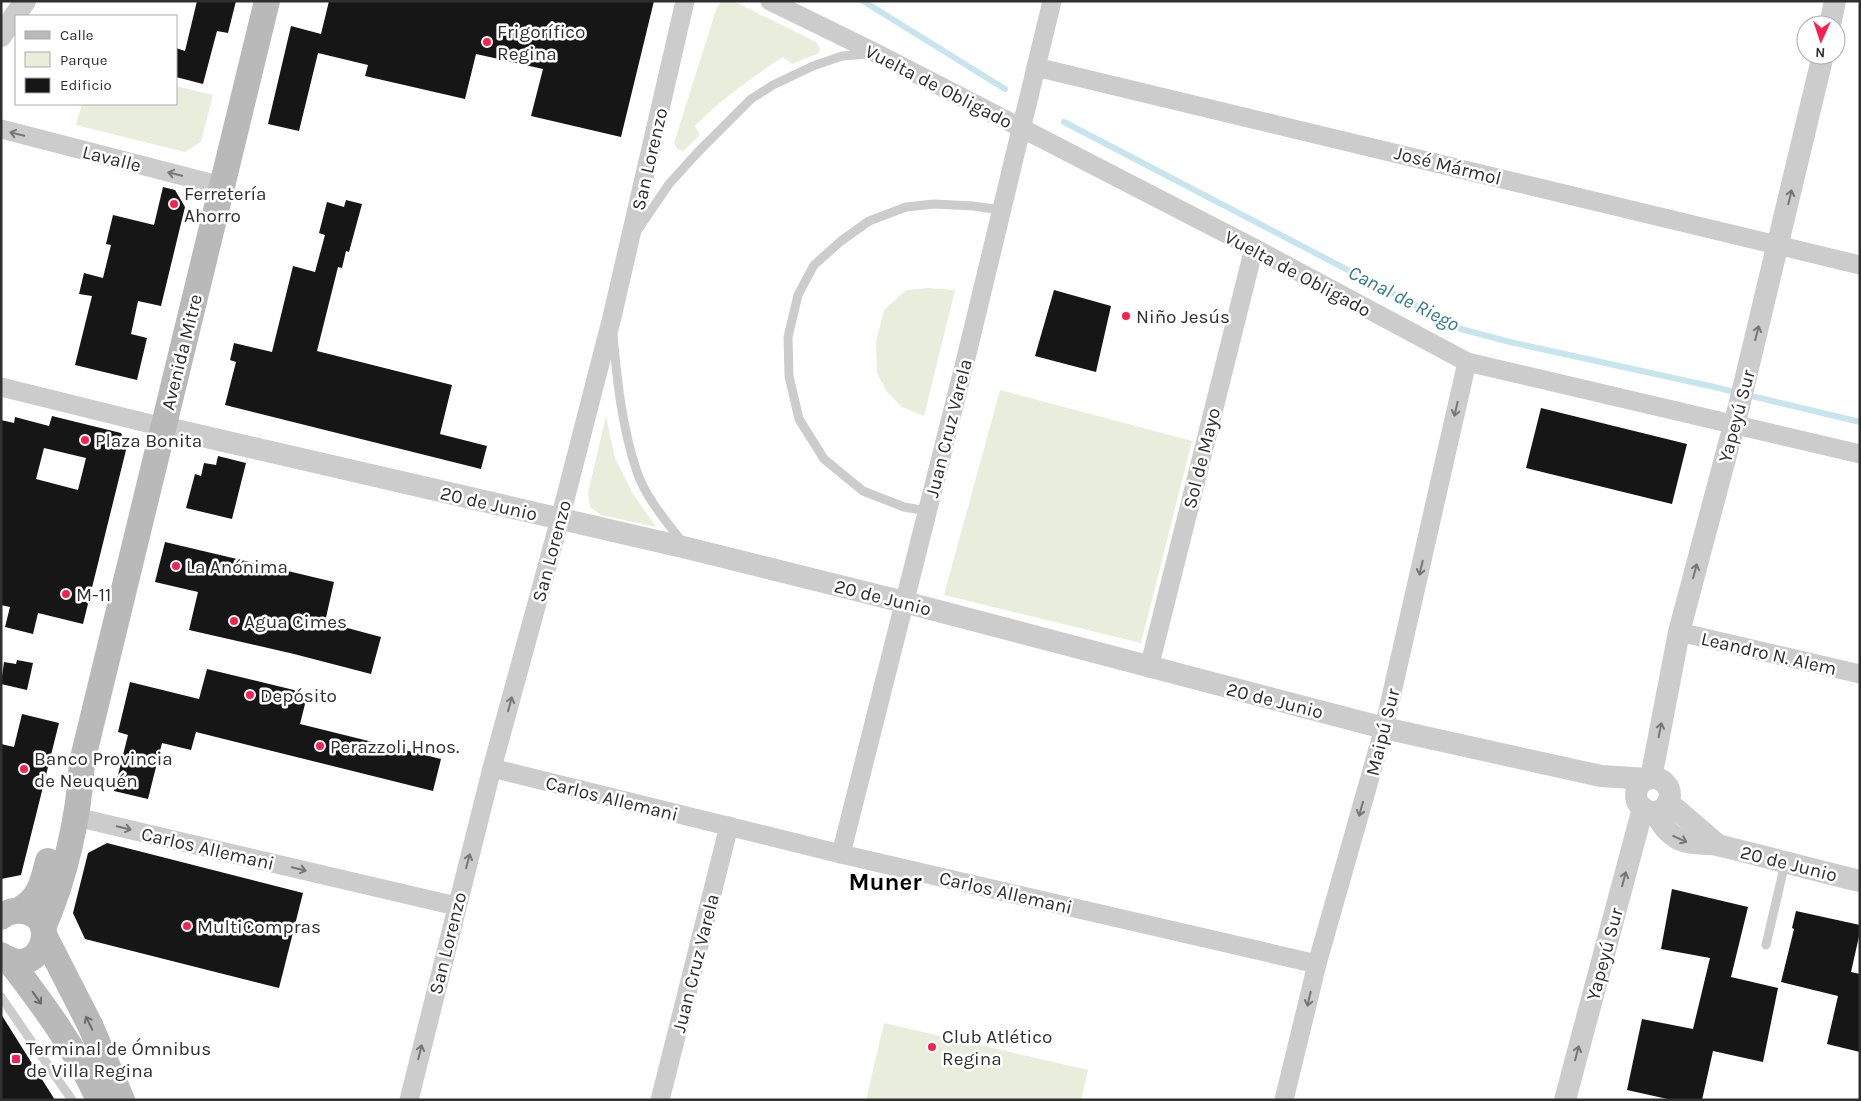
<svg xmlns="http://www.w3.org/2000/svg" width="1861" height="1101" font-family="Karla,sans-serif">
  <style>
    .green { fill: #e8eedb }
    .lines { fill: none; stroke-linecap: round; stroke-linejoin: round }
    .stream { stroke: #c6e5ef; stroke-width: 6 }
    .building { fill: #161616; fill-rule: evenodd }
    .service { stroke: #ccc; stroke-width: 9 }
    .minor { stroke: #ccc; stroke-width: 19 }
    .tertiary { stroke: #ccc; stroke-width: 22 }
    .secondary { stroke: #b9b9b9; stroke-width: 26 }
    .oneway { stroke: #767676 }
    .oneway2 { stroke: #6d6d6d }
    .poi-dot { fill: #f7204e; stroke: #fff; stroke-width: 2 }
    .labels { text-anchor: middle; stroke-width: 5; stroke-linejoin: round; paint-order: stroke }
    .poi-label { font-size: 19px; fill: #2f2f2f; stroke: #fff; text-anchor: start }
    .street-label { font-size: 19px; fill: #2f2f2f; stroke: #fff }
    .water-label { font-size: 20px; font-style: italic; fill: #327b93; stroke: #fff }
    .district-label { font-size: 24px; font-weight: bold; fill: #000; stroke: #fff }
  </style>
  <rect width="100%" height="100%" fill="#fff"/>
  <g class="green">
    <path d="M 722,1 L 733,1 L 816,42 L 820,48 L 819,53 L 792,64 L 783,57 C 751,78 721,99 695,126 L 700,135 L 683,151 L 677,149 L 674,143 L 717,7 Z"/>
    <polygon points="176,86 213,95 201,142 185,152 76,125 82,104 176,104"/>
    <polygon points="929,288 955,290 924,416 902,407 887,392 877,373 876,343 884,310 906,290"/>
    <polygon points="1000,390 1192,441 1141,643 944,595"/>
    <polygon points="606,416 615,458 633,494 656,527 601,515 590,507 588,493"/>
    <polygon points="884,1023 1088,1070 1081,1100 866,1100"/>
  </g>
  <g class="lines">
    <g class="stream">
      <polyline points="863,1 1005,89"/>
      <polyline points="1064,122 1461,329 1510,342 1710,386 1860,422"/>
    </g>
  </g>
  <g class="building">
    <polygon points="197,1 236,1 228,33 217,31 203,84 176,77 176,48 185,51"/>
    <polygon points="329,1 654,1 621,137 531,116 543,69 476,54 465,99 365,76 368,65 318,53 299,131 268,124 291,26 321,34"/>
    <polygon points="163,187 175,190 185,207 161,306 138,301 131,334 147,338 137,380 75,365 92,296 79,294 84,273 103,278 111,245 106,244 113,215 154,225"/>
    <polygon points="346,200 362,204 349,252 346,251 342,268 338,267 317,351 452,385 440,434 487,446 481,469 225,405 236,362 230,360 234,343 272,352 293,266 315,272 325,235 319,233 327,202 344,207"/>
    <polygon points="1054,290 1111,306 1096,372 1035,356"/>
    <polygon points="1541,408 1687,444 1672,504 1526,468"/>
    <path d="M 52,416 L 121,433 L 127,446 L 83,624 L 38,613 L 33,634 L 5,627 L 10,607 L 1,605 L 1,420 L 14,423 L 15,417 L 49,426 ZM 44,448 L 86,458 L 78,490 L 36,479 Z"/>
    <polygon points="218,456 246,463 232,519 186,508 195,474 201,476 204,463 216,465"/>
    <polygon points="165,542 334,582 325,622 381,637 371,674 294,654 189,630 198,592 155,582"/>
    <polygon points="17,660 33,663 27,690 1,684 4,662 16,664"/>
    <polygon points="207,669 294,690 306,700 300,724 441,759 433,791 196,732 191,750 162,743 148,799 114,791 128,735 118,732 130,682 199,699"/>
    <polygon points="22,714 59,723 21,875 1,879 1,744 14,747"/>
    <polygon points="107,843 303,893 279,988 85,939 73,913 88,853"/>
    <polygon points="1672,889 1748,907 1731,977 1778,988 1763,1062 1713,1051 1702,1100 1672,1100 1627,1090 1642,1019 1693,1029 1710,958 1661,949"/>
    <polygon points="1796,911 1860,925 1860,932 1851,972 1860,974 1860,1052 1827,1044 1838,996 1781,982 1794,929 1792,928"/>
    <polygon points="1,1014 55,1100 1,1100"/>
  </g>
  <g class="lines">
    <g class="service">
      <polyline points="637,231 669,184 698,152 751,99 773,85 813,66 842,56 868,54"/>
      <path d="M 613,335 C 617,380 622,428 637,472 C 646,498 666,521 683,543"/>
      <polyline points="927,511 904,507 863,491 824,459 799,419 789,376 788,337 798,295 814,265 841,241 869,221 906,207 934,204 973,206 1001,210"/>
      <polyline points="1766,945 1785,863"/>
      <polyline points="1,997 72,1100"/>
    </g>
    <g class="minor">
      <polyline points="770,1 876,53 1254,248 1467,362 1860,454"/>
      <polyline points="1036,67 1860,265"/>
      <polyline points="1,129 222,186"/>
      <polyline points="1,387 163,427"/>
      <polyline points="1679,632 1860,674"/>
      <polyline points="1149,668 1254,248"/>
      <polyline points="492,768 841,854 1317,964"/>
      <polyline points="76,817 456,906"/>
      <polyline points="841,854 967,354 1052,1"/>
      <polyline points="409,1100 492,768 560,519 612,317 685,1"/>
      <polyline points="660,1100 729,826"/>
      <polyline points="1284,1100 1317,964 1384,728 1467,362"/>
    </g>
    <g class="tertiary">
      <polyline points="1830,25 1835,1"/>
      <polyline points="1,36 25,1"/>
      <polyline points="163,427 687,548 904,602 1384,728 1601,776 1648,779"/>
      <polyline points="1651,778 1679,632 1739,406 1823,55"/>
      <circle cx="1653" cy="795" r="17"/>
      <polyline points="1668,802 1718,845"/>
      <path d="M 1655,812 C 1661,824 1667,833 1680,840 C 1694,846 1707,842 1721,846 C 1768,857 1813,870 1860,881"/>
      <polyline points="1565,1100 1643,808"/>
    </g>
    <g class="secondary">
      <path d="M 19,910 C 40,898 42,884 48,861"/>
      <path d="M 1,917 C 7,912 15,910 23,911 C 64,917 39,983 1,955"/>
      <path d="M 43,928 C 65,878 79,817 82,762 L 267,1"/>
      <polyline points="45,937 91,1027 122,1100"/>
      <path d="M 8,959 C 42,1003 76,1049 99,1100"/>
    </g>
  </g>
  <defs><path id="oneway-shaft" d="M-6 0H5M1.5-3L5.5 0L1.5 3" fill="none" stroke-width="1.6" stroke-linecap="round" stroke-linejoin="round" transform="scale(1.25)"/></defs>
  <g class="oneway">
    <use href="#oneway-shaft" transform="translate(17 134) rotate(-166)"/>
    <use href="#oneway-shaft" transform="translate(175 174) rotate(-166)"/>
    <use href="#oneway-shaft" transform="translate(1790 197) rotate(-77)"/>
    <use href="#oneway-shaft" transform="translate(1757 333) rotate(-76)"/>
    <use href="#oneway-shaft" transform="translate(1456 409) rotate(103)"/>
    <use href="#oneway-shaft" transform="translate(1421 568) rotate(103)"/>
    <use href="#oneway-shaft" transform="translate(1695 571) rotate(-75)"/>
    <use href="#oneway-shaft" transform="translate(510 704) rotate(-75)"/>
    <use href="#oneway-shaft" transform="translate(1660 730) rotate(-79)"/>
    <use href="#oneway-shaft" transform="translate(1361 809) rotate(106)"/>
    <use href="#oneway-shaft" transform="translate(124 828) rotate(13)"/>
    <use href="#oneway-shaft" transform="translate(1680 839) rotate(24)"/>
    <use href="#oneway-shaft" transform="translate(468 861) rotate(-75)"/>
    <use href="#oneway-shaft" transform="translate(299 869) rotate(13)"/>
    <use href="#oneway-shaft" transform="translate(1624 879) rotate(-75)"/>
    <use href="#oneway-shaft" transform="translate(1309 999) rotate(103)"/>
    <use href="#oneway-shaft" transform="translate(420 1052) rotate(-76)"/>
    <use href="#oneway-shaft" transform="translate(1577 1053) rotate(-75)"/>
  </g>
  <g class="oneway2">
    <use href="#oneway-shaft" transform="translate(37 998) rotate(55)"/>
    <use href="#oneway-shaft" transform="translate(89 1023) rotate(-116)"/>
  </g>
  <g class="poi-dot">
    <circle cx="487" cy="42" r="5"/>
    <circle cx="174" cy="204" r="5"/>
    <circle cx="1126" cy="316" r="5"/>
    <circle cx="85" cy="440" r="5"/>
    <circle cx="176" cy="566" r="5"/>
    <circle cx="66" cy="594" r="5"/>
    <circle cx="234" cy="621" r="5"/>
    <circle cx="250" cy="695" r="5"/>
    <circle cx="320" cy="746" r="5"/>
    <circle cx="24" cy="769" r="5"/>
    <circle cx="187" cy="926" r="5"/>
    <circle cx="932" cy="1047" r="5"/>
    <rect x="11" y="1054" width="10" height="10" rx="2.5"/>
  </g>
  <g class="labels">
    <g class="poi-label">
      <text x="497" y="38">Frigorífico<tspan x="497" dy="22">Regina</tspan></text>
      <text x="184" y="200">Ferretería<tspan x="184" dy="22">Ahorro</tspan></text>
      <text x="1136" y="323">Niño Jesús</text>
      <text x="95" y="447">Plaza Bonita</text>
      <text x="186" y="573">La Anónima</text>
      <text x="76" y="601">M-11</text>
      <text x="244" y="628">Agua Cimes</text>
      <text x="260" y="702">Depósito</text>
      <text x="330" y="753">Perazzoli Hnos.</text>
      <text x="34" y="765">Banco Provincia<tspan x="34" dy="22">de Neuquén</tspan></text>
      <text x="197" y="933">MultiCompras</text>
      <text x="942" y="1043">Club Atlético<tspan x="942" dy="22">Regina</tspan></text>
      <text x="26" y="1055">Terminal de Ómnibus<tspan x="26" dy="22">de Villa Regina</tspan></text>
    </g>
    <g class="street-label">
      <text transform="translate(939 86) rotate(27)" y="7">Vuelta de Obligado</text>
      <text transform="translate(112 158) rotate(14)" y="7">Lavalle</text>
      <text transform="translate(649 159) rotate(-77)" y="7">San Lorenzo</text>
      <text transform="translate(1448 165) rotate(14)" y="7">José Mármol</text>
      <text transform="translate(1298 273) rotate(28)" y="7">Vuelta de Obligado</text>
      <text transform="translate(181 352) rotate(-76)" y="7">Avenida Mitre</text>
      <text transform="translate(1736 416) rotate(-75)" y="7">Yapeyú Sur</text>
      <text transform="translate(948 428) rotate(-76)" y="7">Juan Cruz Varela</text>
      <text transform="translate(1201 458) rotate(-76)" y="7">Sol de Mayo</text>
      <text transform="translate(489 503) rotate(13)" y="7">20 de Junio</text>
      <text transform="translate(551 551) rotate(-75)" y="7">San Lorenzo</text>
      <text transform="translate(883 597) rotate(14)" y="7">20 de Junio</text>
      <text transform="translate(1769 653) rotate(13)" y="7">Leandro N. Alem</text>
      <text transform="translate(1275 700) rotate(14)" y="7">20 de Junio</text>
      <text transform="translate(1382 732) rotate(-76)" y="7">Maipú Sur</text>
      <text transform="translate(612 798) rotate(14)" y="7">Carlos Allemani</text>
      <text transform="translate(208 848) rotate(13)" y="7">Carlos Allemani</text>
      <text transform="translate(1789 863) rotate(14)" y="7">20 de Junio</text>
      <text transform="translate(1006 892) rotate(13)" y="7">Carlos Allemani</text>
      <text transform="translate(447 943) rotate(-76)" y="7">San Lorenzo</text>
      <text transform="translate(1604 954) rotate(-75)" y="7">Yapeyú Sur</text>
      <text transform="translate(695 963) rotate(-76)" y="7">Juan Cruz Varela</text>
    </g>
    <g class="water-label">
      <text transform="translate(1404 298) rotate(27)" y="7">Canal de Riego</text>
    </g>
    <g class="district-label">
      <text x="885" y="890">Muner</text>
    </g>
  </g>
  <rect width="1861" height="1101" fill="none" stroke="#2f2f2f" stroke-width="5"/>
  <rect x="15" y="15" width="162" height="90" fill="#ffffff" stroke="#acacac"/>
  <rect x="25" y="31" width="25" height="8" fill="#b9b9b9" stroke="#acacac"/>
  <text x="60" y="40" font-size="15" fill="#2f2f2f">Calle</text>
  <rect x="25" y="52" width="25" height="15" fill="#e8eedb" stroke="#acacac"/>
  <text x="60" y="65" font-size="15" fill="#2f2f2f">Parque</text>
  <rect x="25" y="78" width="25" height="15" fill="#161616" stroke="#acacac"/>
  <text x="60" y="90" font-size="15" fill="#2f2f2f">Edificio</text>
  <g transform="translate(1821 40) rotate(183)"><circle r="24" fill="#ffffff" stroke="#acacac"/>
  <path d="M0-4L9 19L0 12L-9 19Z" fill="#f7204e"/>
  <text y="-8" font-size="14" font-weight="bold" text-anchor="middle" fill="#2f2f2f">N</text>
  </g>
</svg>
